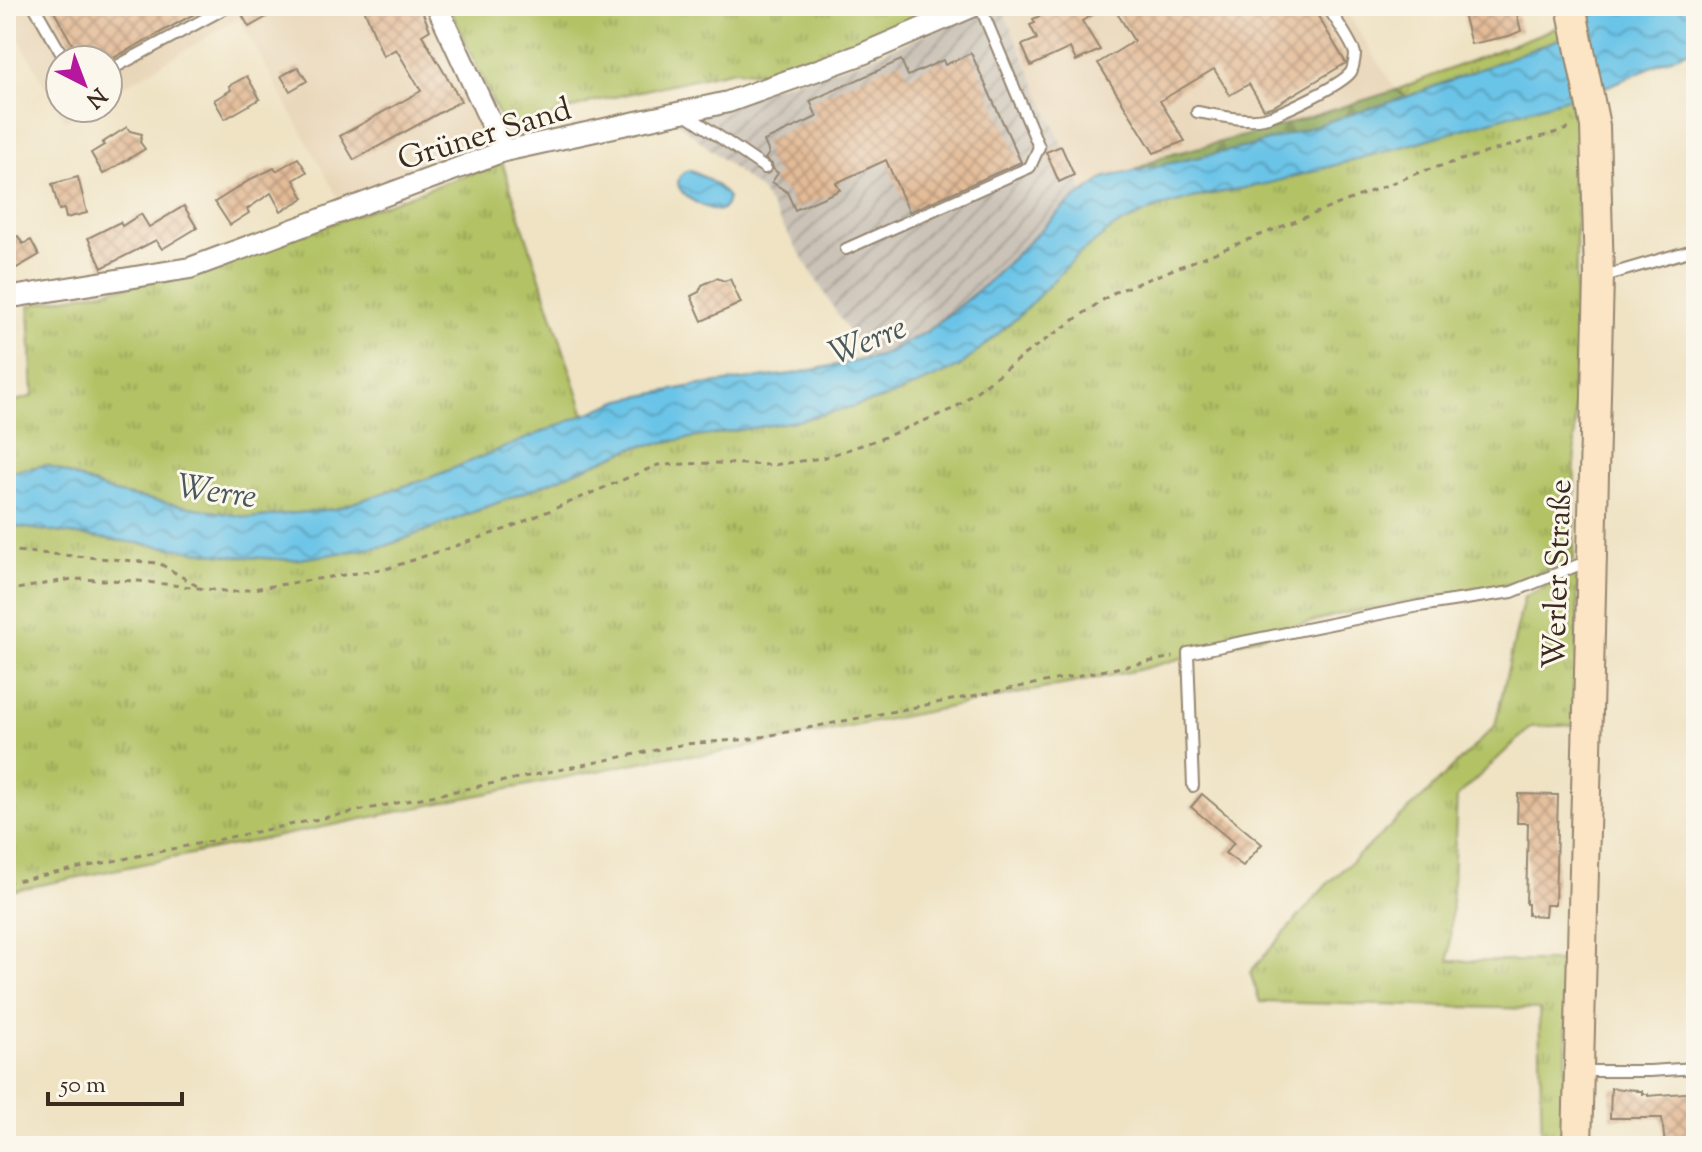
<svg xmlns="http://www.w3.org/2000/svg" width="1702" height="1152" font-family="'Sorts Mill Goudy',serif">
  <style>
    .built { fill: #e8d5b7 }
    .industrial { fill: url(#industrial-furrows) }
    .grass { fill: url(#grass-tufts); stroke: #767642; stroke-width: 2 }
    .forest { fill: url(#forest-firs); stroke: #64693c; stroke-width: 2 }
    .water { fill: url(#water-waves); stroke: #527783; stroke-width: 2 }
    .building { fill: url(#building-cross-hatch) }
    .lines { fill: none; stroke-linecap: round; stroke-linejoin: round }
    .lane-casing { stroke: #958671; stroke-width: 14 }
    .street-casing { stroke: #958671; stroke-width: 24 }
    .secondary-casing { stroke: #958671; stroke-width: 32 }
    .path { stroke: #958671; stroke-width: 3; stroke-dasharray: 6 6; stroke-linecap: butt }
    .lane { stroke: #fff; stroke-width: 10 }
    .street { stroke: #fff; stroke-width: 20 }
    .secondary { stroke: #fce5c4; stroke-width: 28 }
    .labels { text-anchor: middle; stroke-width: 6; stroke-linejoin: round; paint-order: stroke }
    .street-label { font-size: 32px; fill: #3b2a1e; stroke: #fbf7ec }
    .water-label { font-size: 34px; font-style: italic; fill: #49585b; stroke: #fbf7ec }
  </style>
  <defs>
    <pattern id="industrial-furrows" width="10" height="10" patternUnits="userSpaceOnUse" patternTransform="scale(2)"><rect width="10" height="10" fill="#cbc3b8"/><path d="M-1 1l2-2M0 10L10 0M9 11l2-2" fill="none" stroke="#a69f95"/></pattern>
    <pattern id="grass-tufts" width="24" height="20" patternUnits="userSpaceOnUse" patternTransform="scale(2)"><rect width="24" height="20" fill="#b2c265"/><path d="M3 7l-1-3M5 7V3M7 7l1-3M15 17l-1-3M17 17v-4M19 17l1-3" fill="none" stroke="#929e53"/></pattern>
    <pattern id="forest-firs" width="22" height="20" patternUnits="userSpaceOnUse" patternTransform="scale(2)"><rect width="22" height="20" fill="#8da85a"/><path d="M5 1l3.5 6h-7zM16 11l3.5 6h-7z" fill="#74894a"/></pattern>
    <pattern id="water-waves" width="16" height="10" patternUnits="userSpaceOnUse" patternTransform="scale(2)"><rect width="16" height="10" fill="#6ac4e8"/><path d="M0 5q4-4 8 0t8 0" fill="none" stroke="#589fbb"/></pattern>
    <pattern id="building-cross-hatch" width="8" height="8" patternUnits="userSpaceOnUse" patternTransform="scale(2)"><rect width="8" height="8" fill="#e3bb97"/><path d="M0 0l8 8M0 8l8-8" fill="none" stroke="#b9987b"/></pattern>
  </defs>
  <rect width="100%" height="100%" fill="#fbf7ec"/>
  <filter id="ink" filterUnits="userSpaceOnUse"><feTurbulence type="fractalNoise" baseFrequency=".0125" numOctaves="2"/><feDisplacementMap in="SourceGraphic" scale="16" xChannelSelector="R" yChannelSelector="G"/><feConvolveMatrix kernelMatrix="1 2 1 2 8 2 1 2 1" color-interpolation-filters="sRGB"/></filter>
  <filter id="wash" filterUnits="userSpaceOnUse"><feTurbulence type="fractalNoise" baseFrequency=".006" numOctaves="4" result="noise"/><feDisplacementMap in="SourceGraphic" scale="32" xChannelSelector="R" yChannelSelector="G"/><feGaussianBlur stdDeviation="1.8" result="paint"/><feColorMatrix in="noise" values="0 0 0 0 0 0 0 0 0 0 0 0 0 0 0 0 0 1.4 0 .05"/><feComposite in="paint" operator="in"/></filter>
  <g filter="url(#wash)">
    <rect width="100%" height="100%" fill="#efe3c4"/>
    <g class="built">
      <polygon points="6,6 429,6 475,101 477,129 471,139 454,146 459,160 342,205 239,18 108,96 108,60 60,60 60,108 88,108 65,122 6,15"/>
      <polygon points="1001,6 1343,6 1396,90 1271,129 1161,157 1132,172 1106,177 1084,193"/>
    </g>
    <polygon class="industrial" points="994,6 1001,6 1084,193 1064,207 987,283 928,331 880,356 865,359 762,192 671,117 861,61"/>
    <g class="grass">
      <polygon points="449,6 942,6 895,28 783,71 761,73 734,70 592,102 510,130 500,118"/>
      <polygon points="1560,26 1562,38 1407,97 1396,90"/>
      <polygon points="1573,95 1577,124 1574,560 1510,584 1341,614 1139,670 707,755 670,756 6,892 6,528 12,526 232,556 292,560 386,546 533,489 635,447 801,420 889,397 959,367 1019,316 1079,254 1114,227 1154,209 1197,197 1270,183 1419,142"/>
      <polygon points="502,162 585,415 432,477 335,509 250,518 114,493 47,465 6,472 6,404 33,396 29,305 192,274"/>
      <polygon points="1578,571 1576,725 1531,727 1457,797 1449,961 1567,961 1566,1146 1542,1146 1539,1009 1260,1002 1250,972 1328,883 1427,793 1495,726 1524,597"/>
    </g>
    <polygon class="forest" points="1396,90 1407,97 1252,146 1132,172 1161,157 1271,129"/>
    <g class="water">
      <polygon points="1616,6 1696,6 1696,47 1608,86 1419,142 1270,183 1197,197 1154,209 1114,227 1079,254 1019,316 959,367 889,397 801,420 635,447 533,489 386,546 293,560 232,556 12,526 6,528 6,472 47,465 114,493 250,518 335,509 432,477 621,400 693,386 792,374 880,356 928,331 987,283 1064,207 1106,177 1252,146 1406,97 1562,38 1595,13"/>
      <path d="M 688,170 C 701,174 721,186 728,198 L 726,205 L 721,211 C 704,210 658,187 688,170 Z"/>
    </g>
    <g id="blocks">
      <g class="building">
        <polygon points="51,6 209,6 110,60 81,60"/>
        <polygon points="237,6 286,6 249,27"/>
        <polygon points="363,6 420,6 430,30 422,35 461,101 354,160 340,136 421,91 396,49 383,56"/>
        <polygon points="1062,6 1106,6 1082,21 1100,50 1076,61 1070,48 1031,66 1022,45 1037,39 1030,25 1035,23 1033,19"/>
        <polygon points="1113,6 1312,6 1346,63 1274,106 1264,109 1249,84 1230,95 1214,69 1160,101 1185,141 1154,153 1098,63 1134,41"/>
        <polygon points="1461,6 1515,6 1521,31 1509,36 1471,44"/>
        <polygon points="971,53 1021,162 909,212 886,160 836,183 840,190 795,210 787,192 772,182 778,173 773,169 772,164 765,159 769,153 764,141 817,117 810,101 901,60 908,76 943,60 945,65"/>
        <polygon points="298,67 307,81 290,91 281,76"/>
        <polygon points="247,76 260,99 225,119 214,100 231,90 229,86"/>
        <polygon points="127,127 130,131 142,134 140,142 145,149 103,174 91,153 104,145 102,143"/>
        <polygon points="1061,146 1074,175 1059,182 1046,152"/>
        <polygon points="298,158 307,172 294,180 304,198 281,211 271,193 247,209 249,213 230,225 215,202 253,178 274,168 276,171"/>
        <polygon points="78,177 87,213 66,218 64,209 59,210 52,184"/>
        <polygon points="184,206 197,228 162,249 156,240 102,268 88,238 120,222 122,226 141,214 149,227"/>
        <polygon points="18,236 23,244 31,240 39,255 6,274 6,243"/>
        <polygon points="717,278 724,281 730,279 741,303 702,321 691,296 699,292 702,285"/>
        <polygon points="1202,794 1262,844 1243,866 1225,853 1234,843 1191,807"/>
        <polygon points="1518,794 1558,795 1555,905 1546,905 1545,916 1528,915 1528,904 1526,904 1528,823 1517,823"/>
        <polygon points="1611,1088 1637,1090 1637,1091 1642,1091 1642,1094 1648,1094 1648,1096 1696,1092 1696,1146 1665,1146 1662,1118 1610,1118"/>
      </g>
    </g>
  </g>
  <g filter="url(#ink)">
    <use href="#blocks" fill-opacity="0" stroke="#958671" stroke-width="2"/>
    <g class="lines">
      <g class="lane-casing">
        <g id="lane">
          <polyline points="34,6 65,60"/>
          <polyline points="108,71 229,6"/>
          <path d="M 1197,112 C 1216,115 1245,122 1264,118 C 1280,114 1342,85 1351,72 C 1353,69 1355,57 1355,54 C 1353,43 1333,16 1327,6"/>
          <polyline points="686,114 765,168"/>
          <polyline points="846,249 1030,167 1039,147 980,6"/>
          <polyline points="1601,277 1696,249"/>
          <polyline points="1193,786 1188,653 1419,606 1512,592 1588,561"/>
          <polyline points="1582,1071 1650,1071 1696,1068"/>
        </g>
      </g>
      <g class="street-casing">
        <g id="street">
          <polyline points="437,6 504,151"/>
          <polyline points="6,298 190,268 504,151 728,102 860,55 974,6"/>
        </g>
      </g>
      <g class="secondary-casing">
        <polyline id="secondary" points="1571,6 1595,126 1599,277 1577,1146"/>
      </g>
      <g class="path">
        <polyline points="6,554 16,551 159,563 202,589"/>
        <polyline points="6,591 72,579 138,581 233,592 389,568 506,529 658,465 713,463 773,465 822,458 880,439 955,408 1025,354 1113,293 1420,172 1571,128"/>
        <polyline points="6,883 685,744 751,739 1173,657"/>
      </g>
      <use href="#lane" class="lane"/>
      <use href="#street" class="street"/>
      <use href="#secondary" class="secondary"/>
    </g>
  </g>
  <g class="labels">
    <g class="street-label">
      <text transform="translate(484 133) rotate(-17)" y="11">Grüner Sand</text>
      <text transform="translate(1556 574) rotate(-88)" y="11">Werler Straße</text>
    </g>
    <g class="water-label">
      <text transform="translate(867 339) rotate(-22)" y="12">Werre</text>
      <text transform="translate(217 490) rotate(8)" y="12">Werre</text>
    </g>
  </g>
  <rect width="1702" height="1152" fill="none" stroke="#fbf7ec" stroke-width="32"/>
  <g transform="translate(84 84) rotate(138)"><circle r="38" fill="#fbf7ec" stroke="#aea59a" stroke-width="2"/>
  <path d="M0-6L14 30L0 20L-14 30Z" fill="#b5179e"/>
  <text y="-12" font-size="22" font-weight="bold" text-anchor="middle" fill="#3b2a1e">N</text>
  </g>
  <path d="M48 1092v12h134v-12" fill="none" stroke="#3b2a1e" stroke-width="4"/>
  <text x="60" y="1092" font-size="24" fill="#3b2a1e" stroke="#fbf7ec" stroke-width="6" paint-order="stroke">50 m</text>
</svg>
